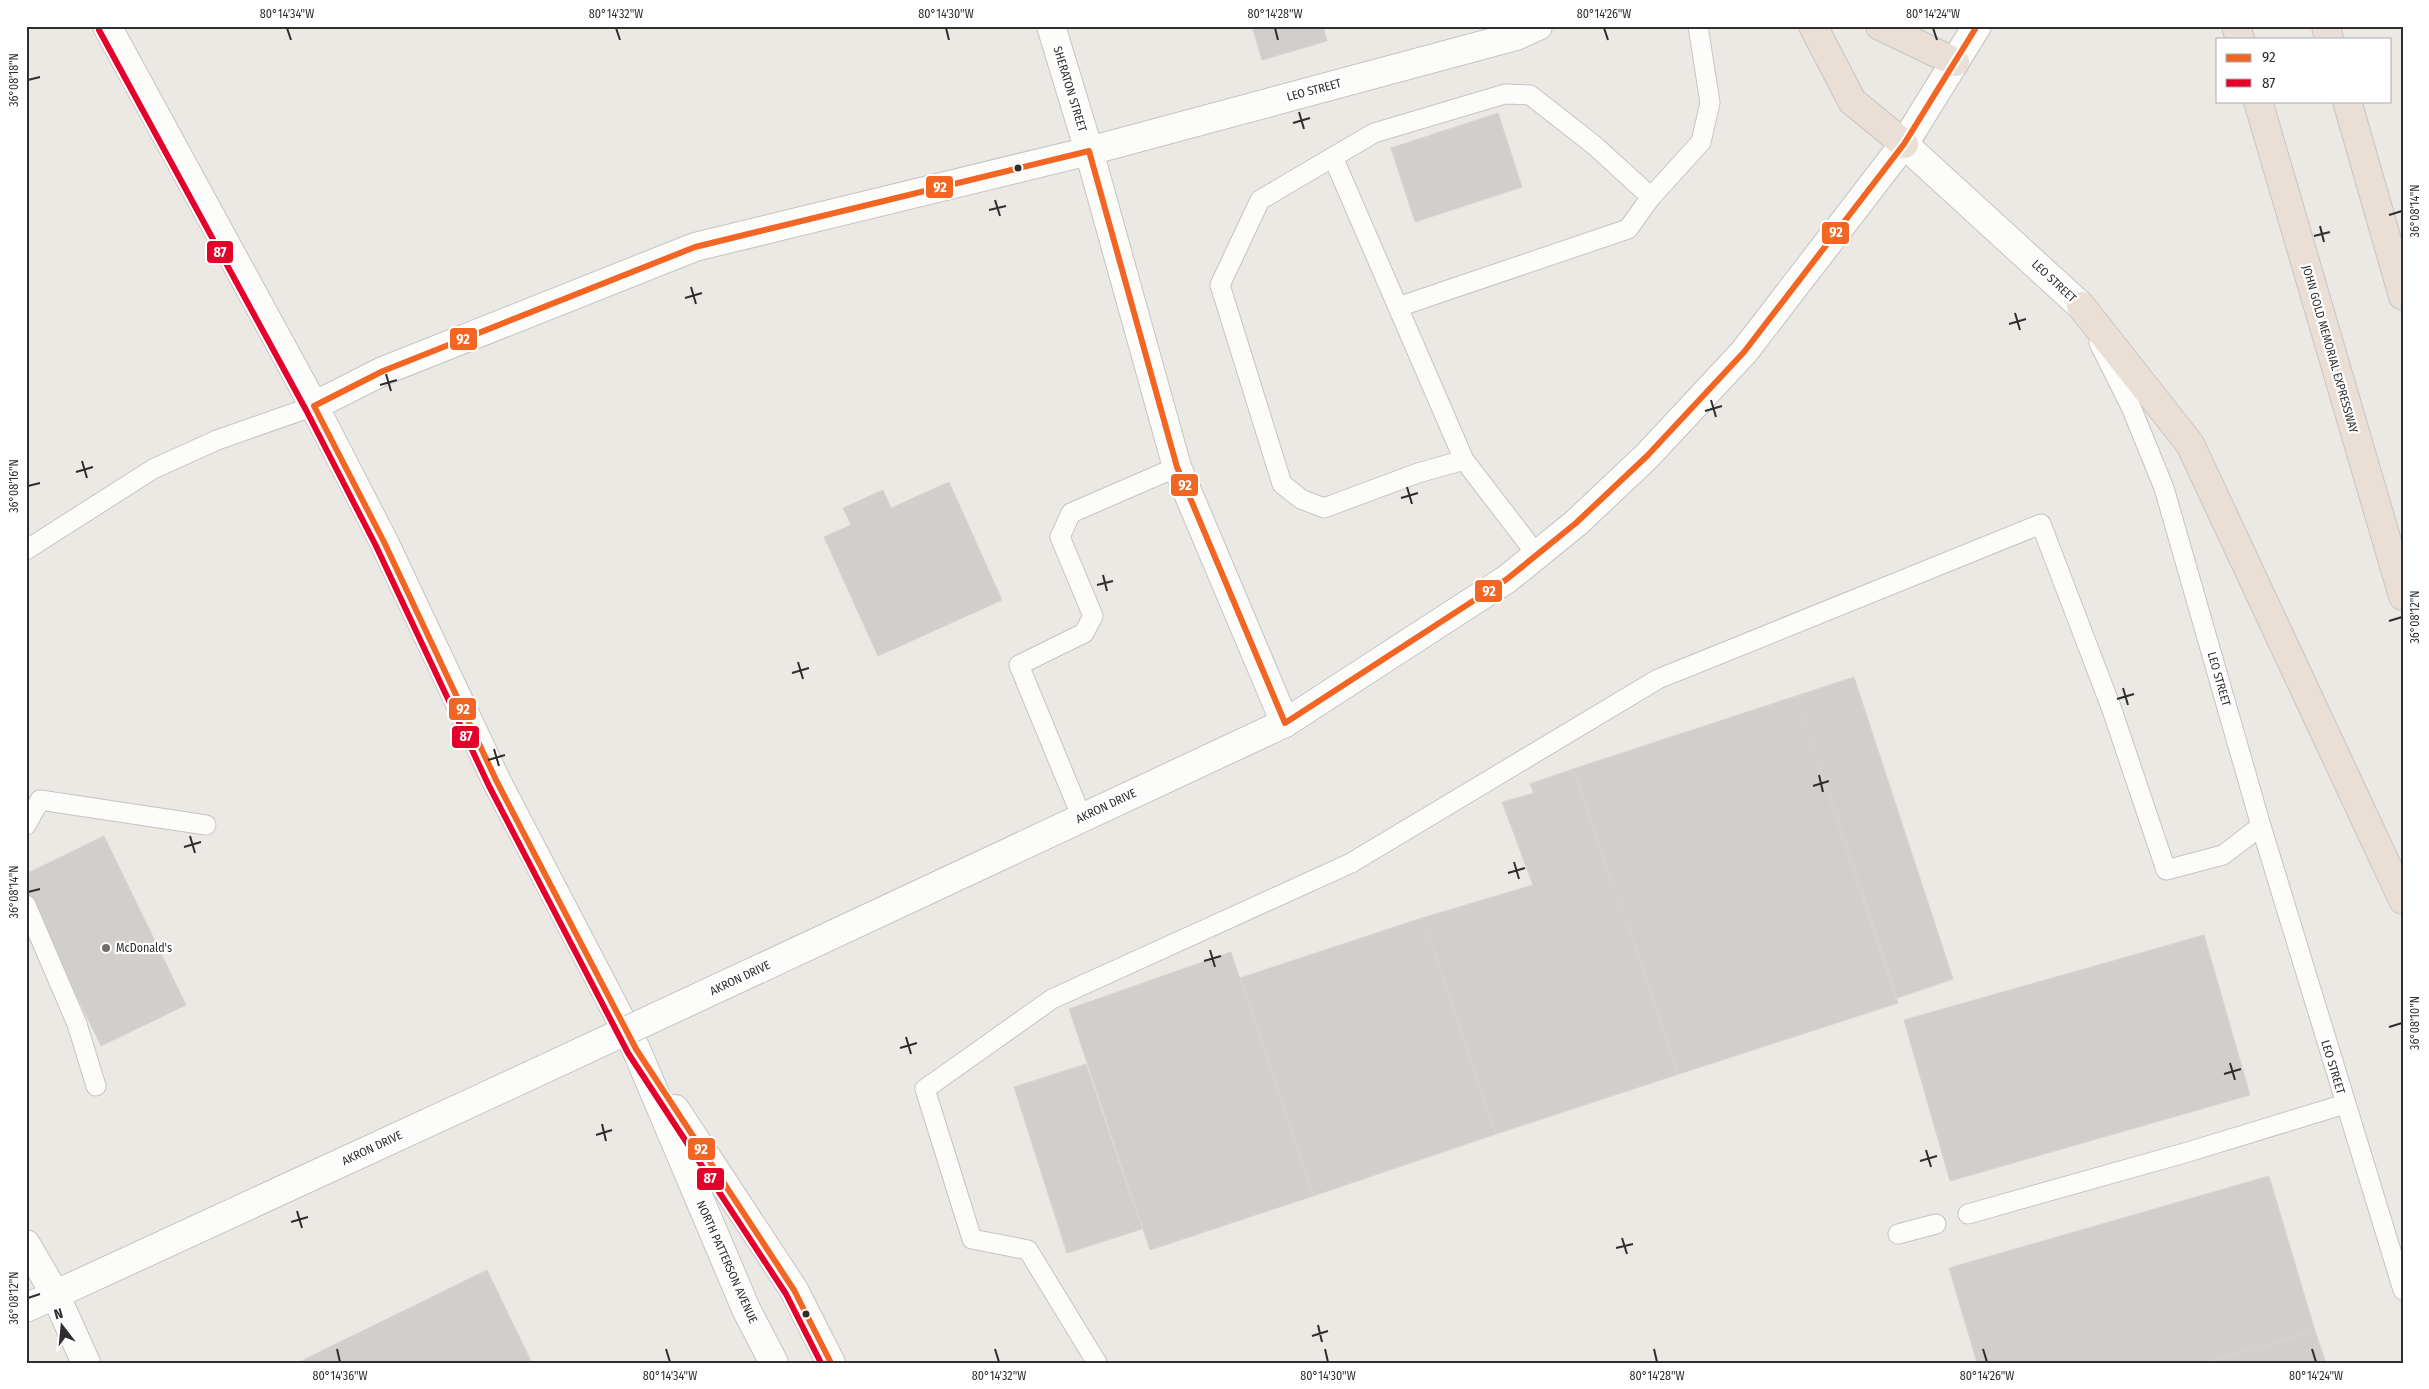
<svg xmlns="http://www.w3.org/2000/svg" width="2429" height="1389" font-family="'Fira Sans Condensed',sans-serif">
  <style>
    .building { fill: #d1cecb; stroke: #d7d4d0 }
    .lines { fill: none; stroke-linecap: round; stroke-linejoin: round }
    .lane-casing { stroke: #c5c4c5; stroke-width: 21 }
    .street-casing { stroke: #c5c4c5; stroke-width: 30 }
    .secondary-casing { stroke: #c5c4c5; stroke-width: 30 }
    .highway-casing { stroke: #c6c5c4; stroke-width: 30 }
    .lane { stroke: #fcfcfb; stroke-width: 19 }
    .street { stroke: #fcfcfb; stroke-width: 28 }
    .secondary { stroke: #fcfcfb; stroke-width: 28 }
    .highway { stroke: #eadfd6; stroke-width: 28 }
    .secondary-bridge-casing { stroke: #c5c4c5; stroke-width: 30; stroke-linecap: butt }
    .secondary-bridge { stroke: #fcfcfb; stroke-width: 28 }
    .bus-1-casing { stroke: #fff; stroke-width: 10 }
    .bus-2-casing { stroke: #fff; stroke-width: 10 }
    .bus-1 { stroke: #f26522; stroke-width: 6 }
    .bus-2 { stroke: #e4002b; stroke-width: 6 }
    .ticks { fill: none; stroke: #2e2e2e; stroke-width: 2 }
    .bus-dot { fill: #2e2e2e; stroke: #fff; stroke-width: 2 }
    .poi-dot { fill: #706f6e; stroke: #fff; stroke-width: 2 }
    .labels { text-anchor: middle; stroke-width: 4.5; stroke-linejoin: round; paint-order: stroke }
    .street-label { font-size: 12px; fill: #2e2e2e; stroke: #fff }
    .poi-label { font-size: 12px; fill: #2e2e2e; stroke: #fff; text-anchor: start }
    .line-badge { stroke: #fff; stroke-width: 2 }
    .badge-label { font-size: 14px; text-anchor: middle; font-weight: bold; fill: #fff }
    .neatline { fill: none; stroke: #2e2e2e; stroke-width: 2 }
    .ticks-label { font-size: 12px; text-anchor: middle; fill: #2e2e2e }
  </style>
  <rect width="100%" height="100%" fill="#ece8e4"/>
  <g class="building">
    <polygon points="1252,26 1323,26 1327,41 1262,60"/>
    <polygon points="1498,113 1522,187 1415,222 1391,148"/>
    <polygon points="949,482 1002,600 878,656 824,537 851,525 843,508 883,490 891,508"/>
    <polygon points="1854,677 1953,979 1897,998 1796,696"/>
    <polygon points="1796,696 1898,1003 1679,1074 1573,769"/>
    <polygon points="1573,769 1679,1074 1496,1134 1422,918 1533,885 1502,802 1534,793 1530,784"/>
    <polygon points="104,836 186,1005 101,1046 26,891 26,874"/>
    <polygon points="1422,918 1496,1134 1313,1196 1240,978"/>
    <polygon points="2204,935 2250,1095 1950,1181 1904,1020"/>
    <polygon points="1231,952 1313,1196 1150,1250 1069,1009"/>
    <polygon points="1086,1064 1142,1229 1067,1253 1014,1087"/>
    <polygon points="2269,1176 2315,1331 2204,1363 1977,1363 1949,1268"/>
    <polygon points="487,1270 532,1363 297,1363"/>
    <polygon points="2315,1331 2326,1363 2204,1363"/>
  </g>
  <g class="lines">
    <g class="lane-casing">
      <g id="lane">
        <polyline points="1333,157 1464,460 1537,555"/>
        <polyline points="1398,307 1628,229 1651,197 1701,142 1710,103 1698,26"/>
        <polyline points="2099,343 2131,407 2164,488 2261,826 2403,1290"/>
        <polyline points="1464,460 1418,473 1324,508 1301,499 1282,484 1220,285 1260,200 1374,133 1505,94 1530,95 1594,145 1651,197"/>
        <polyline points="26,550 153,469 217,440 314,406"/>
        <polyline points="1082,818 1019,665 1084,633 1093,616 1060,537 1071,513 1177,467"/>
        <polyline points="26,825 40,800 206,825"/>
        <polyline points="26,905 77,1024 96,1086"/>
        <polyline points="1968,1214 2188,1152 2345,1104"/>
        <polyline points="1898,1234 1936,1224"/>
        <polyline points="1097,1363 1028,1250 972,1239 925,1089 1052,999 1351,863 1658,679 2041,524 2111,707 2166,870 2223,855 2261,826"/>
      </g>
    </g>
    <g class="street-casing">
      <g id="street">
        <polyline points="1051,26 1089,151 1177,467 1285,723"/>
        <polyline points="314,406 383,371 695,247 1089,151 1516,36 1538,26"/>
      </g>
    </g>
    <g class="secondary-casing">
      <g id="secondary">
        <polyline points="107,26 314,406 384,542 497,782 636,1049 746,1309 774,1363"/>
        <polyline points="1904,144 2081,306"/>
        <polyline points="759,969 1285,723 1507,579 1576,523 1647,456 1744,352 1904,144 1977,26"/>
        <polyline points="675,1109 794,1290 831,1363"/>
        <polyline points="26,1244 55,1294 86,1363"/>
        <polyline points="26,1308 488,1095"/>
      </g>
    </g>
    <g class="highway-casing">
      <g id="highway">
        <polyline points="1813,26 1852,101 1904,144"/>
        <polyline points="1880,26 1955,62"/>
        <polyline points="2236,26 2240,39"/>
        <polyline points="2326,26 2329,39"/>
        <polyline points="2258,101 2403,596"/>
        <polyline points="2347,101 2403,296"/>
        <polyline points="2081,306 2190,444 2403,900"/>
      </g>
    </g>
    <use href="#lane" class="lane"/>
    <use href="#street" class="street"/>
    <use href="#secondary" class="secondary"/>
    <use href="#highway" class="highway"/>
    <g class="secondary-bridge-casing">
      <polyline id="secondary-bridge" points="488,1095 759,969"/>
    </g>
    <use href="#secondary-bridge" class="secondary-bridge"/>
    <g class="bus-1-casing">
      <polyline id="bus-1" points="831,1363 794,1290 636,1049 497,782 384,542 314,406 383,371 695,247 1089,151 1177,467 1285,723 1507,579 1576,523 1647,456 1744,352 1904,144 1977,26"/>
    </g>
    <g class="bus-2-casing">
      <polyline id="bus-2" points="99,30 306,410 376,546 489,786 628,1053 786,1294 821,1363"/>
    </g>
    <use href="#bus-1" class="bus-1"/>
    <use href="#bus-2" class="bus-2"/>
  </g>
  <path class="ticks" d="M 287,28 L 291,40M 616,28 L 620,40M 946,28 L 949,40M 1275,28 L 1278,40M 1604,28 L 1608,40M 1933,28 L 1937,40M 28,80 L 40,77M 1299,112 L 1304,129M 1293,123 L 1310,118M 995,200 L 1000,216M 989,210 L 1006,206M 2389,215 L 2402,211M 2320,226 L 2324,242M 2314,236 L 2330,232M 691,287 L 696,304M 685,298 L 702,293M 2015,313 L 2020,330M 2009,324 L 2026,319M 386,374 L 391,391M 380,385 L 397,380M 1711,400 L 1716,417M 1705,411 L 1722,406M 82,461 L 87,478M 76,472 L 93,467M 28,486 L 40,483M 1407,487 L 1412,504M 1401,498 L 1418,493M 1103,575 L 1107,591M 1097,585 L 1113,581M 2389,621 L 2402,617M 798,662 L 803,679M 792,673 L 809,668M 2123,688 L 2128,705M 2117,699 L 2134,694M 494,749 L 499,766M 488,760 L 505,755M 1819,775 L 1823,792M 1813,786 L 1829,781M 190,836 L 195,853M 184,847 L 201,842M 1514,862 L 1519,879M 1508,873 L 1525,868M 28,892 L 40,889M 1210,950 L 1215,967M 1204,961 L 1221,956M 2389,1027 L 2402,1023M 906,1037 L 911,1054M 900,1048 L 917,1043M 2230,1063 L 2235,1080M 2224,1074 L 2241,1069M 602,1124 L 606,1141M 596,1135 L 612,1130M 1926,1150 L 1931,1167M 1920,1161 L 1937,1156M 297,1211 L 302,1228M 291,1222 L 308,1217M 1622,1238 L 1627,1254M 1616,1248 L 1633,1244M 28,1298 L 40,1294M 1318,1325 L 1322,1342M 1312,1336 L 1328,1331M 337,1349 L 340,1362M 666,1349 L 670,1362M 995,1349 L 999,1362M 1325,1349 L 1328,1362M 1654,1349 L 1657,1362M 1983,1349 L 1987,1362M 2312,1349 L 2316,1362"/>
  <g class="bus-dot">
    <circle cx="1018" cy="168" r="4.5"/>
    <circle cx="806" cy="1314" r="4.5"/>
  </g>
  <circle class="poi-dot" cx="106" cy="948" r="5"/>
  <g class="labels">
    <g class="street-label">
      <text transform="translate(1070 89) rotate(73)" y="4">SHERATON STREET</text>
      <text transform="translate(1314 90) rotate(-15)" y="4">LEO STREET</text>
      <text transform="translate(2054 281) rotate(43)" y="4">LEO STREET</text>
      <text transform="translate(2330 349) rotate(74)" y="4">JOHN GOLD MEMORIAL EXPRESSWAY</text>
      <text transform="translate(2219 679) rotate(74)" y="4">LEO STREET</text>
      <text transform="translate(1106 806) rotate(-25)" y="4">AKRON DRIVE</text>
      <text transform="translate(740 978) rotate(-25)" y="4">AKRON DRIVE</text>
      <text transform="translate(2333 1067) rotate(73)" y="4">LEO STREET</text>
      <text transform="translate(372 1148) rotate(-25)" y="4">AKRON DRIVE</text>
      <text transform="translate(727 1262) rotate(66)" y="4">NORTH PATTERSON AVENUE</text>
    </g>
    <g class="poi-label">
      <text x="116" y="952">McDonald's</text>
    </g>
  </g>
  <g class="line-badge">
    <rect x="925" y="175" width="29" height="24" rx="5" fill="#f26522"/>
    <rect x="1821" y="221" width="29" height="24" rx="5" fill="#f26522"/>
    <rect x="206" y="240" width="28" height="24" rx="5" fill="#e4002b"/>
    <rect x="449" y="327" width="29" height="24" rx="5" fill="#f26522"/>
    <rect x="1170" y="473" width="29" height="24" rx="5" fill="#f26522"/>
    <rect x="1474" y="579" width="29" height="24" rx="5" fill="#f26522"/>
    <rect x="448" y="697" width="29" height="24" rx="5" fill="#f26522"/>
    <rect x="451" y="725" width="29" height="24" rx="5" fill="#e4002b"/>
    <rect x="687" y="1137" width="29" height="24" rx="5" fill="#f26522"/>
    <rect x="696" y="1167" width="29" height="24" rx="5" fill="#e4002b"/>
  </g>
  <g class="badge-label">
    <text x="940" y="192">92</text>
    <text x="1836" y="237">92</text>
    <text x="220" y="257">87</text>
    <text x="463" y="344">92</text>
    <text x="1185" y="490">92</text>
    <text x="1489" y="596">92</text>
    <text x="463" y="714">92</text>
    <text x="466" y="741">87</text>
    <text x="701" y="1154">92</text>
    <text x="710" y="1183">87</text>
  </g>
  <rect width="2429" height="1389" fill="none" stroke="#ffffff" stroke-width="55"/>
  <rect x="2216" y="38" width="175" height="65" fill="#ffffff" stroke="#ababab"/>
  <rect x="2226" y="54" width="25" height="8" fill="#f26522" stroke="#ababab"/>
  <text x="2262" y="62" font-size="15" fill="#2e2e2e">92</text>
  <rect x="2226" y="79" width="25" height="8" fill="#e4002b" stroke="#ababab"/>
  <text x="2262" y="88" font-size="15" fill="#2e2e2e">87</text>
  <g transform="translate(62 1326) rotate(344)" stroke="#ffffff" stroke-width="4" paint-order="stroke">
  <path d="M0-4L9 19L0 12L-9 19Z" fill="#2e2e2e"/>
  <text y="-8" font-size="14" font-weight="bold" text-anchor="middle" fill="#2e2e2e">N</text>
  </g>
  <rect x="28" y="28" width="2374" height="1334" class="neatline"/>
  <g class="ticks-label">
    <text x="287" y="18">80°14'34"W</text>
    <text x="616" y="18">80°14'32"W</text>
    <text x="946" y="18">80°14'30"W</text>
    <text x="1275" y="18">80°14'28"W</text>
    <text x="1604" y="18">80°14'26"W</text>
    <text x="1933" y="18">80°14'24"W</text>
    <text transform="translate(14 80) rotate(-90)" y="4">36°08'18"N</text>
    <text transform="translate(2415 211) rotate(-90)" y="4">36°08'14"N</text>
    <text transform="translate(14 486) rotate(-90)" y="4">36°08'16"N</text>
    <text transform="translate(2415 617) rotate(-90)" y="4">36°08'12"N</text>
    <text transform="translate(14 892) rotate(-90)" y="4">36°08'14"N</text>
    <text transform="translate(2415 1023) rotate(-90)" y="4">36°08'10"N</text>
    <text transform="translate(14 1298) rotate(-90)" y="4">36°08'12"N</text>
    <text x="340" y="1380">80°14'36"W</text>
    <text x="670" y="1380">80°14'34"W</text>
    <text x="999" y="1380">80°14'32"W</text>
    <text x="1328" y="1380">80°14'30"W</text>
    <text x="1657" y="1380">80°14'28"W</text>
    <text x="1987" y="1380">80°14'26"W</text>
    <text x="2316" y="1380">80°14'24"W</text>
  </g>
</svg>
